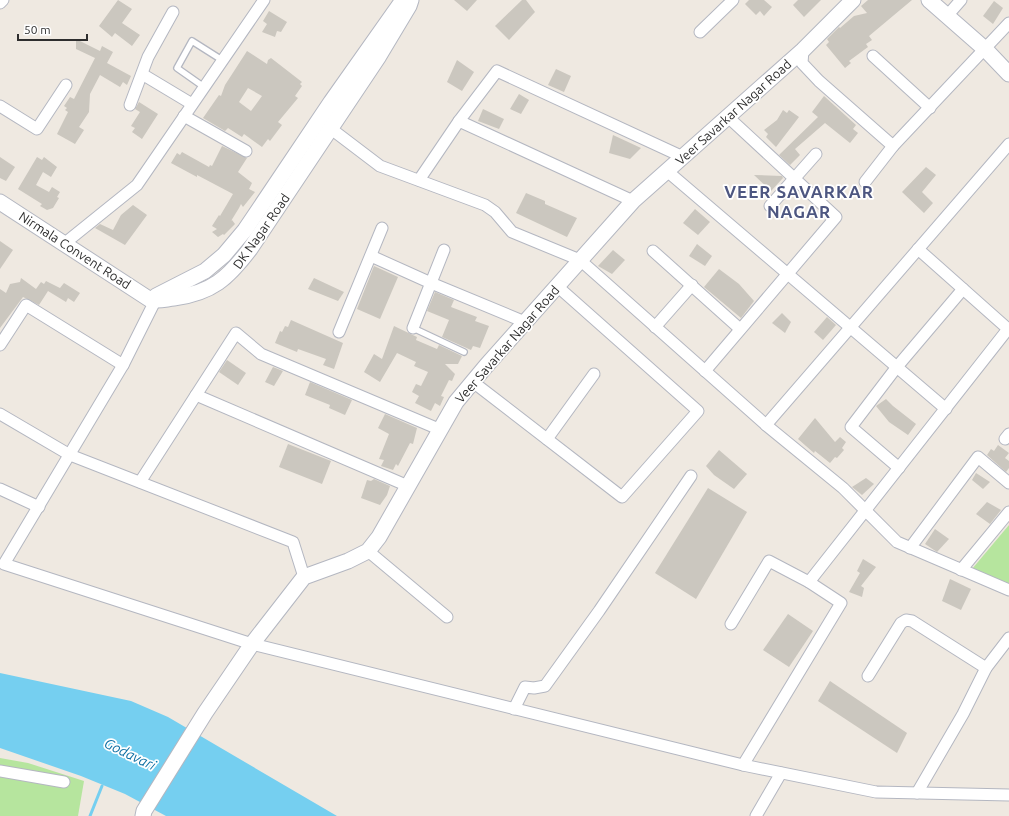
<svg xmlns="http://www.w3.org/2000/svg" width="1009" height="816" font-family="Ubuntu,sans-serif">
  <style>
    .green { fill: #b6e59e }
    .water { fill: #75cff0 }
    .lines { fill: none; stroke-linecap: round; stroke-linejoin: round }
    .stream { stroke: #75cff0; stroke-width: 3 }
    .building { fill: #cbc7bf; fill-rule: evenodd }
    .lane-casing { stroke: #b4b7c1; stroke-width: 8 }
    .street-casing { stroke: #b4b7c1; stroke-width: 13 }
    .secondary-casing { stroke: #b4b7c1; stroke-width: 17 }
    .lane { stroke: #fff; stroke-width: 5.5 }
    .street { stroke: #fff; stroke-width: 11 }
    .secondary { stroke: #fff; stroke-width: 15 }
    .labels { text-anchor: middle; stroke-width: 3.5; stroke-linejoin: round; paint-order: stroke }
    .street-label { font-size: 13px; fill: #2e2e2e; stroke: #fff }
    .water-label { font-size: 14px; font-style: italic; fill: #0d6fa3; stroke: #fff }
    .district-label { font-size: 17px; font-weight: bold; letter-spacing: 1px; fill: #4d5680; stroke: #fff }
  </style>
  <rect width="100%" height="100%" fill="#efe9e1"/>
  <g class="green">
    <polygon points="1009,525 1009,587 972,569"/>
    <polygon points="0,758 28,763 84,781 78,816 0,816"/>
  </g>
  <polygon class="water" points="0,673 131,701 168,717 337,816 166,816 125,794 81,776 0,748"/>
  <g class="lines">
    <polyline class="stream" points="90,816 102,786"/>
  </g>
  <g class="building">
    <polygon points="118,0 132,9 122,23 140,35 132,46 115,33 112,37 99,26"/>
    <polygon points="454,0 477,0 467,11"/>
    <polygon points="522,0 526,0 535,12 509,40 495,26"/>
    <polygon points="749,0 764,0 772,7 764,16 760,11 756,15 745,4"/>
    <polygon points="798,0 821,0 804,17 793,5"/>
    <polygon points="868,0 912,0 869,36 872,40 866,44 868,47 849,61 851,63 845,68 826,45 829,42 827,39 839,27 840,28 854,16 867,13 861,6"/>
    <polygon points="994,1 1003,8 993,24 983,16"/>
    <polygon points="269,11 287,22 281,32 277,31 275,37 262,32 267,24 263,21"/>
    <polygon points="76,39 100,51 102,46 113,52 107,63 131,76 127,85 123,82 120,87 100,75 90,94 89,112 79,127 84,130 75,144 57,134 68,112 65,110 67,108 64,106 70,97 74,99 95,58 76,49"/>
    <path d="M 247,51 L 267,64 L 268,60 L 271,58 L 302,82 L 300,84 L 302,86 L 295,96 L 298,98 L 278,122 L 282,125 L 270,141 L 268,139 L 262,147 L 244,134 L 242,137 L 228,128 L 225,131 L 203,118 L 219,95 L 221,96 L 225,85 ZM 248,88 L 262,96 L 251,111 L 239,102 Z"/>
    <polygon points="457,60 474,72 462,91 447,82"/>
    <polygon points="556,69 571,76 564,92 548,85"/>
    <polygon points="519,94 529,100 521,114 510,109"/>
    <polygon points="824,96 856,125 853,129 858,133 850,143 825,123 795,149 800,155 790,165 779,155 818,117 812,112"/>
    <polygon points="139,102 158,114 142,139 132,132 135,128 131,126 140,112 135,109"/>
    <polygon points="483,109 504,119 499,129 478,121"/>
    <polygon points="783,110 787,113 789,110 799,117 776,147 766,137 768,134 764,130 777,120"/>
    <polygon points="613,135 641,148 630,159 609,153"/>
    <polygon points="222,146 247,158 238,172 252,183 249,189 255,192 243,207 241,204 239,208 231,221 232,220 235,224 224,235 223,234 218,237 212,232 217,229 212,226 219,215 220,216 233,194 197,175 197,177 171,163 177,153 180,155 182,152 209,167 210,165 212,166"/>
    <polygon points="0,157 15,167 6,181 0,178"/>
    <polygon points="37,157 42,160 44,157 57,167 51,177 43,172 36,185 49,192 52,187 60,192 57,197 59,198 53,208 47,210 40,206 42,204 18,189"/>
    <polygon points="926,167 936,175 922,192 933,203 924,213 902,192"/>
    <polygon points="754,175 782,176 783,178 771,191"/>
    <polygon points="526,193 545,201 545,204 577,218 567,237 516,213"/>
    <polygon points="133,205 147,215 125,245 95,228 100,224 113,230 121,215"/>
    <polygon points="695,209 710,222 698,235 683,223"/>
    <polygon points="0,241 13,250 0,269"/>
    <polygon points="697,244 712,256 705,266 689,256"/>
    <polygon points="613,250 625,260 612,274 598,266"/>
    <polygon points="374,266 398,277 380,319 357,309"/>
    <polygon points="719,269 739,284 754,301 741,318 704,287"/>
    <polygon points="21,278 36,289 41,282 44,284 46,281 60,288 64,283 80,293 74,302 68,298 66,302 48,291 39,305 23,297 0,328 0,289 6,293 10,284 20,282"/>
    <polygon points="314,278 344,292 338,301 308,289"/>
    <polygon points="435,292 454,300 451,307 477,317 475,321 489,326 480,348 473,346 471,350 442,337 449,320 427,311"/>
    <polygon points="782,313 791,322 785,333 772,323"/>
    <polygon points="827,317 836,325 823,340 814,332"/>
    <polygon points="291,320 343,343 334,369 323,365 326,359 298,349 297,352 275,343 280,331 282,332 285,326 288,327"/>
    <polygon points="394,326 417,337 416,340 437,349 439,345 462,356 458,364 445,364 455,374 452,381 449,380 441,396 444,397 440,406 435,403 431,411 415,403 419,396 412,392 416,384 421,386 428,372 414,366 416,362 397,353 380,382 364,372 374,354 382,359"/>
    <polygon points="227,360 246,373 238,385 219,372"/>
    <polygon points="273,367 283,371 274,386 265,382"/>
    <polygon points="310,382 352,400 345,415 329,408 330,405 305,395"/>
    <polygon points="886,399 893,406 916,424 908,435 889,422 876,406"/>
    <polygon points="385,414 417,428 413,444 410,443 398,466 396,464 393,470 381,466 384,460 379,459 389,434 378,428"/>
    <polygon points="815,418 835,442 840,437 846,442 842,448 844,450 837,458 835,457 830,463 815,451 814,453 798,439"/>
    <polygon points="288,444 331,461 322,484 279,467"/>
    <polygon points="998,445 1009,453 1005,458 1009,461 1009,468 1006,472 987,455 991,449 994,451"/>
    <polygon points="719,450 747,474 734,489 714,475 706,466"/>
    <polygon points="976,473 990,482 983,489 972,480"/>
    <polygon points="866,478 874,484 862,495 852,487"/>
    <polygon points="374,479 390,486 387,495 380,505 361,498 367,480 371,481"/>
    <polygon points="708,488 747,512 696,599 655,573"/>
    <polygon points="987,502 1001,510 990,524 976,514"/>
    <polygon points="935,529 949,539 937,552 925,544"/>
    <polygon points="863,559 876,567 861,586 864,588 862,597 849,592 860,573 857,571"/>
    <polygon points="950,579 971,589 961,610 942,601"/>
    <polygon points="788,614 813,631 789,667 763,650"/>
    <polygon points="830,681 907,733 897,753 818,701"/>
  </g>
  <g class="lines">
    <g class="lane-casing">
      <g id="lane">
        <polyline points="204,87 177,68 192,41 222,60"/>
        <polyline points="413,328 464,352"/>
      </g>
    </g>
    <g class="street-casing">
      <g id="street">
        <polyline points="0,3 3,0"/>
        <polyline points="947,16 961,0"/>
        <polyline points="700,32 733,0"/>
        <polyline points="803,50 802,63 819,81 893,146 1009,23"/>
        <polyline points="873,56 930,108"/>
        <polyline points="142,74 192,104"/>
        <polyline points="130,105 148,57 173,12"/>
        <polyline points="0,106 37,129 66,85"/>
        <polyline points="184,116 246,151"/>
        <polyline points="330,128 380,166 485,205 495,212 512,232 580,260 766,425 843,488 897,542 1009,590"/>
        <polyline points="667,171 946,409"/>
        <polyline points="419,180 459,121"/>
        <polyline points="865,182 893,146"/>
        <polyline points="633,201 459,121 497,71 683,157"/>
        <polyline points="770,206 816,154"/>
        <polyline points="65,243 137,185 264,0"/>
        <polyline points="653,251 740,329"/>
        <polyline points="371,256 431,283 525,322"/>
        <polyline points="155,301 123,365 4,564 252,644 743,765 876,792 1009,795"/>
        <polyline points="655,327 692,285"/>
        <polyline points="413,328 444,250"/>
        <polyline points="339,332 382,228"/>
        <polyline points="0,345 26,305 123,365"/>
        <polyline points="705,371 836,217 728,117"/>
        <polyline points="473,382 622,497 698,411 557,286"/>
        <polyline points="196,395 408,486"/>
        <polyline points="0,414 70,455 293,542 304,577"/>
        <polyline points="766,425 1009,144"/>
        <polyline points="547,439 594,374"/>
        <polyline points="1005,439 1009,434"/>
        <polyline points="899,468 851,427 896,368 963,289"/>
        <polyline points="140,482 236,333 261,354 441,430"/>
        <polyline points="0,489 39,507"/>
        <polyline points="910,548 978,457 1009,483"/>
        <polyline points="368,551 447,617"/>
        <polyline points="961,570 1009,512"/>
        <polyline points="731,624 769,561 809,582"/>
        <polyline points="868,676 901,623 906,620 912,621 986,668"/>
        <polyline points="514,709 525,687 534,688 545,686 599,611 691,476"/>
        <polyline points="743,765 841,603 809,582 1008,329 918,249"/>
        <polyline points="0,771 64,782"/>
        <polyline points="917,793 963,714 986,668 1009,638"/>
        <polyline points="756,816 781,773"/>
      </g>
    </g>
    <g class="secondary-casing">
      <g id="secondary">
        <polyline points="929,0 986,50 1009,74"/>
        <path d="M 0,202 L 149,299 C 157,302 165,299 174,298 C 212,293 228,278 250,249 L 379,56 L 409,6 L 411,0"/>
        <polyline points="156,296 205,271 224,255 245,230 331,102 403,0"/>
        <polyline points="143,816 144,811 205,713 252,644 304,577 348,561 368,551 379,537 456,402 486,366 633,201 803,50 853,0"/>
      </g>
    </g>
    <use href="#lane" class="lane"/>
    <use href="#street" class="street"/>
    <use href="#secondary" class="secondary"/>
  </g>
  <g class="labels">
    <g class="street-label">
      <text transform="translate(733 112) rotate(-42)" y="5">Veer Savarkar Nagar Road</text>
      <text transform="translate(261 231) rotate(-55)" y="5">DK Nagar Road</text>
      <text transform="translate(75 250) rotate(33)" y="5">Nirmala Convent Road</text>
      <text transform="translate(507 344) rotate(-49)" y="5">Veer Savarkar Nagar Road</text>
    </g>
    <g class="water-label">
      <text transform="translate(130 754) rotate(26)" y="5">Godavari</text>
    </g>
    <g class="district-label">
      <text x="799" y="198">VEER SAVARKAR<tspan x="799" dy="20">NAGAR</tspan></text>
    </g>
  </g>
  <path d="M18 34v6h69v-6" fill="none" stroke="#2e2e2e" stroke-width="2"/>
  <text x="24" y="34" font-size="12" fill="#2e2e2e" stroke="#ffffff" stroke-width="3" paint-order="stroke">50 m</text>
</svg>
